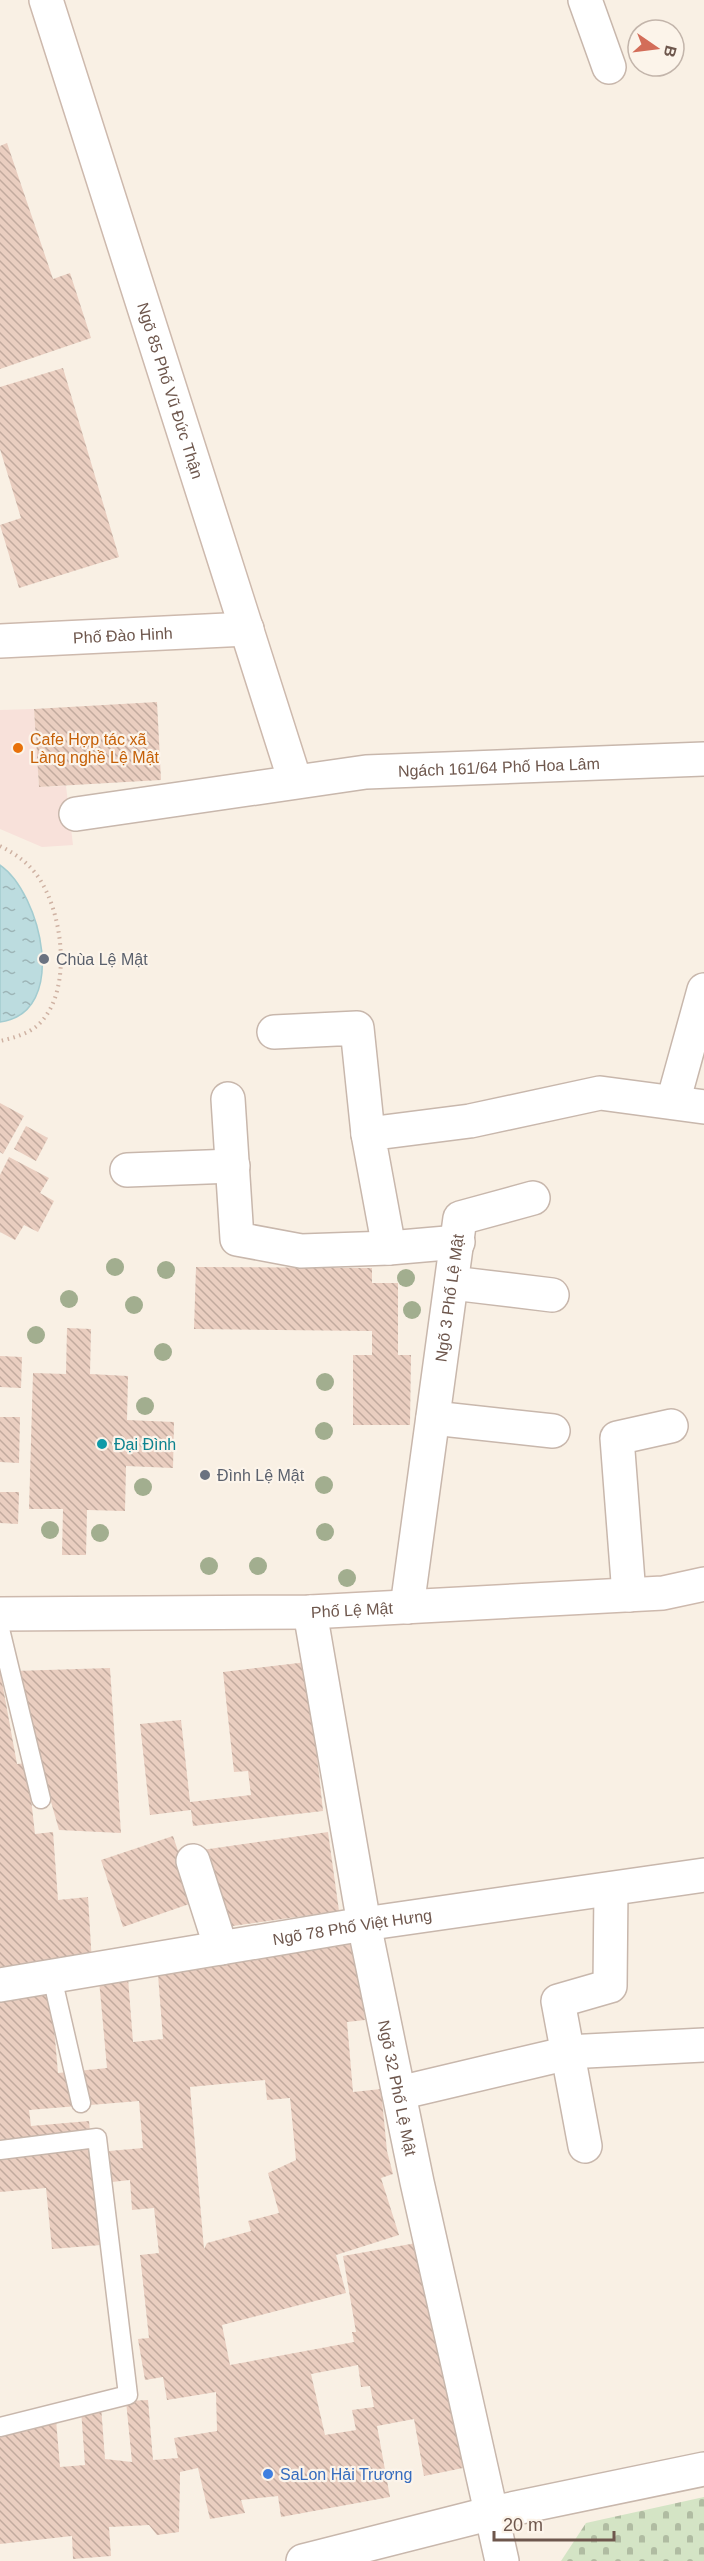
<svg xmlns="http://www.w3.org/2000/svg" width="704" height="2561" font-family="Arial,sans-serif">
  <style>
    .commercial { fill: #f8e1da }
    .cemetery { fill: url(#cemetery-stones) }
    .water { fill: url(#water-ripples); stroke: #a3ccd0; stroke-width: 1.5 }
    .building { fill: url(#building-back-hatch); fill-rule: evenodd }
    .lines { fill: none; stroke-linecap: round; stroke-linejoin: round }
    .lane-casing { stroke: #c8b7ac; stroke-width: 21 }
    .street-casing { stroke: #c8b7ac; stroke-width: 36 }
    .secondary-casing { stroke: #cdb9ad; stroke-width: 36 }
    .path { stroke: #cfb2a3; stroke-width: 4; stroke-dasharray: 1.5 4.5; stroke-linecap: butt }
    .lane { stroke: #fff; stroke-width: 18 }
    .street { stroke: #fff; stroke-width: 33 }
    .secondary { stroke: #fff; stroke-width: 33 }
    .tree { fill: #a2ae8f }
    .food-dot { fill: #e8710a; stroke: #fcf4ea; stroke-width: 2 }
    .worship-dot { fill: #6b7280; stroke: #fcf4ea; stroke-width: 2 }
    .culture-dot { fill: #0f9aa8; stroke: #fcf4ea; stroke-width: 2 }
    .shop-dot { fill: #3f7fe0; stroke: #fcf4ea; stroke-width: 2 }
    .labels { text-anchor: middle; stroke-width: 4.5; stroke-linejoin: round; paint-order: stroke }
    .street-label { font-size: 16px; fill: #6e574d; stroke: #fcf4ea }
    .food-label { font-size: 16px; fill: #c56008; stroke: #fcf4ea; text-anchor: start }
    .worship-label { font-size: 16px; fill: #5b616d; stroke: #fcf4ea; text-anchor: start }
    .culture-label { font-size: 16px; fill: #0d838f; stroke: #fcf4ea; text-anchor: start }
    .shop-label { font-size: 16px; fill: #366cbe; stroke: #fcf4ea; text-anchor: start }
  </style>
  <defs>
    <pattern id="cemetery-stones" width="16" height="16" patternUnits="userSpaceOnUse" patternTransform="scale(1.5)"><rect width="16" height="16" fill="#d4e4c5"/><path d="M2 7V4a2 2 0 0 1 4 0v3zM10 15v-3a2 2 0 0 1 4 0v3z" fill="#b0bca2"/></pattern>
    <pattern id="water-ripples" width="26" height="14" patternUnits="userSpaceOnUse" patternTransform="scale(1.5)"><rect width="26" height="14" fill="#bcdcdf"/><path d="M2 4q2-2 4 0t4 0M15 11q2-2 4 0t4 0" fill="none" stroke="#9db5b7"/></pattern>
    <pattern id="building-back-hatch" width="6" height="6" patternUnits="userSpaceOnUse" patternTransform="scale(1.5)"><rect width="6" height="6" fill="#eacec0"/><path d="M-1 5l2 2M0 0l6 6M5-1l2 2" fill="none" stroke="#c2aa9e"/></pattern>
  </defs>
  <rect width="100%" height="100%" fill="#f9f0e4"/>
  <polygon class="commercial" points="34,709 39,787 66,786 73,845 42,847 0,829 0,710"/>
  <polygon class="cemetery" points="704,2497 704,2561 561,2561 586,2523"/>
  <path class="water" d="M 0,865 C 41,893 70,1013 0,1022 Z"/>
  <g class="building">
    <polygon points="7,143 53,279 70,273 91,338 0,369 0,146"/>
    <polygon points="63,368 119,557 19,588 0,525 21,518 0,449 0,387"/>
    <polygon points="157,702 161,780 39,787 34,709"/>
    <polygon points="0,1103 24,1116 3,1154 0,1152"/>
    <polygon points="26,1126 48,1138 36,1161 14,1149"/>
    <polygon points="9,1157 49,1178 40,1193 54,1201 38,1232 24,1225 15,1240 0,1232 0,1175"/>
    <polygon points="196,1267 372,1268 372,1283 398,1283 398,1355 411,1355 410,1425 353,1425 353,1355 372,1355 372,1331 194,1329"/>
    <polygon points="67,1328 91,1329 90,1374 128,1376 127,1420 174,1422 173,1468 126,1466 125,1511 87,1510 86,1555 62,1555 63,1509 29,1509 33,1373 66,1374"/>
    <polygon points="0,1356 22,1357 21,1388 0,1387"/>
    <polygon points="0,1417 20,1417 19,1463 0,1462"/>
    <polygon points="0,1492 19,1492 18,1524 0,1523"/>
    <polygon points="307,1662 323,1811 193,1826 191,1810 150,1815 140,1724 181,1720 190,1802 251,1795 248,1771 234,1772 223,1672"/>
    <polygon points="110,1668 121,1833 59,1830 14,1671"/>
    <polygon points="0,1671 17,1764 27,1763 35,1834 53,1832 58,1900 88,1897 92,1963 0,1979"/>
    <polygon points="328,1832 339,1911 218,1928 202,1850"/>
    <polygon points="173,1836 195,1902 123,1927 101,1860"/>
    <path d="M 357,1940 L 365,2020 L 347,2022 L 353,2092 L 381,2089 L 387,2151 L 393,2174 L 381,2178 L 399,2235 L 336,2255 L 346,2293 L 222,2325 L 230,2365 L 354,2342 L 352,2332 L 356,2332 L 343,2256 L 422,2242 L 463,2468 L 424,2476 L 414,2419 L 377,2426 L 390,2497 L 281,2517 L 278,2496 L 241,2500 L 245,2513 L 210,2519 L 198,2468 L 180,2472 L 179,2532 L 157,2535 L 149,2525 L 109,2527 L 111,2556 L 73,2559 L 72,2536 L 0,2544 L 0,2429 L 56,2420 L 60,2467 L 85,2465 L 81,2409 L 101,2406 L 105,2459 L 132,2462 L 126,2401 L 148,2400 L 153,2460 L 178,2458 L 174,2438 L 217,2431 L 216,2392 L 167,2400 L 163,2377 L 145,2380 L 138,2339 L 149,2338 L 140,2255 L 159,2253 L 154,2208 L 132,2210 L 130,2180 L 112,2182 L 109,2151 L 143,2148 L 139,2101 L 29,2110 L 31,2126 L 89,2121 L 101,2245 L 52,2249 L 46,2188 L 0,2192 L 0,1998 L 51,1993 L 58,2073 L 107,2068 L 99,1980 L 128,1978 L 133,2042 L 163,2039 L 157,1962 ZM 265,2080 L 267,2100 L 290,2098 L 296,2160 L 268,2173 L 279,2213 L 248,2221 L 251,2231 L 207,2243 L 204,2249 L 190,2087 ZM 358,2365 L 361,2387 L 370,2386 L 374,2407 L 352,2410 L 356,2430 L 325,2435 L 311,2374 Z"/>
  </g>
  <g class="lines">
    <g class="lane-casing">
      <g id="lane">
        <polyline points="0,1629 41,1799"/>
        <polyline points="52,1977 81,2103"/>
        <polyline points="0,2150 97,2138 128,2395 0,2427"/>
      </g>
    </g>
    <g class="street-casing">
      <g id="street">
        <polyline points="585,0 609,67"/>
        <path id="s1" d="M 76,814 L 366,772 L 704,759"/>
        <polyline points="274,1032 357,1028 368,1134"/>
        <polyline points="228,1099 237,1239 301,1251 389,1248 458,1242"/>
        <polyline points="673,1102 704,990"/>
        <polyline points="127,1170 233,1166"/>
        <polyline points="389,1248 368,1134 470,1121 600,1093 704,1107"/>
        <polyline points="452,1283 552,1295"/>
        <polyline points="433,1418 553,1431"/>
        <polyline points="629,1595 617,1438 671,1426"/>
        <path id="s2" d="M 407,1607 L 460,1218 L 533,1198"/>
        <path id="s3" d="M 310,1612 L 364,1924 L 417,2182 L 502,2561"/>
        <polyline points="193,1861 221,1948"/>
        <path id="s4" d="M 0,1985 L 364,1924 L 704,1875"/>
        <polyline points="399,2093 560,2055 567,2052 704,2045"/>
        <polyline points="585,2146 558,2001 610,1986 611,1889"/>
        <polyline points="303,2561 492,2513 704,2469"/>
      </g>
    </g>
    <g class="secondary-casing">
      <g id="secondary">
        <path id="s5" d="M 46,0 L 295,781"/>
        <path id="s6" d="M 0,641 L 247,629"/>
        <path id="s7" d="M 0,1614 L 310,1612 L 663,1593 L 704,1584"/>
      </g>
    </g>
    <path class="path" d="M 0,846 C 14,853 26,861 36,874 C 63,909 74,992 38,1025 C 28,1034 13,1038 0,1041"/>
    <use href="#lane" class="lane"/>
    <use href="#street" class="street"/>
    <use href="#secondary" class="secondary"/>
  </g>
  <g class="tree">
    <circle cx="115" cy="1267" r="9"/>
    <circle cx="166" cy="1270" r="9"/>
    <circle cx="406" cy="1278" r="9"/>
    <circle cx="69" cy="1299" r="9"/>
    <circle cx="134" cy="1305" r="9"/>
    <circle cx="412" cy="1310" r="9"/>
    <circle cx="36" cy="1335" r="9"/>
    <circle cx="163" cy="1352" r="9"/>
    <circle cx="325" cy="1382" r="9"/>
    <circle cx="145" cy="1406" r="9"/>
    <circle cx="324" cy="1431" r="9"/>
    <circle cx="324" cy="1485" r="9"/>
    <circle cx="143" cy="1487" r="9"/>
    <circle cx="50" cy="1530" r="9"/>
    <circle cx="325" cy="1532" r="9"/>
    <circle cx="100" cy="1533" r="9"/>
    <circle cx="209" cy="1566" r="9"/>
    <circle cx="258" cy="1566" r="9"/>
    <circle cx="347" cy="1578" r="9"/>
  </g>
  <circle class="food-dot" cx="18" cy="748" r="6"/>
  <g class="worship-dot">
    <circle cx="44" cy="959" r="6"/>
    <circle cx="205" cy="1475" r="6"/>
  </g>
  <circle class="culture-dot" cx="102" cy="1444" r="6"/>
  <circle class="shop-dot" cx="268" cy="2474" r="6"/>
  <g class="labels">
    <g class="street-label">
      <text dy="6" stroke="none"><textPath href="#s5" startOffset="410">Ngõ 85 Phố Vũ Đức Thận</textPath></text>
      <text dy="6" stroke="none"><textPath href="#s6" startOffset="123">Phố Đào Hinh</textPath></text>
      <text dy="6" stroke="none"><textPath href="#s1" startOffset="426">Ngách 161/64 Phố Hoa Lâm</textPath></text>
      <text dy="6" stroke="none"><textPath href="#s2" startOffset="312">Ngõ 3 Phố Lệ Mật</textPath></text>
      <text dy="6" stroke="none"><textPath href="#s7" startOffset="352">Phố Lệ Mật</textPath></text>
      <text dy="6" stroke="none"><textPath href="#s4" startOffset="357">Ngõ 78 Phố Việt Hưng</textPath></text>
      <text dy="6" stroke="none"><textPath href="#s3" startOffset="484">Ngõ 32 Phố Lệ Mật</textPath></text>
    </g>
    <g class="food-label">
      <text x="30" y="745">Cafe Hợp tác xã<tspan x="30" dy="18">Làng nghề Lệ Mật</tspan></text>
    </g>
    <g class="worship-label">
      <text x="56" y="965">Chùa Lệ Mật</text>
      <text x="217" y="1481">Đình Lệ Mật</text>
    </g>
    <g class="culture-label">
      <text x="114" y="1450">Đại Đình</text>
    </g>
    <g class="shop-label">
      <text x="280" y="2480">SaLon Hải Trương</text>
    </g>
  </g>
  <g transform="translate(656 48) rotate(104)"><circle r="28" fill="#fcf4ea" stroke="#c3b5ab" stroke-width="1.5"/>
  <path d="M0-4.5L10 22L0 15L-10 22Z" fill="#d36d59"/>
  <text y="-9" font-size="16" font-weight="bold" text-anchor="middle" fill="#6e574d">B</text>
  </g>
  <path d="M494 2531v9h120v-9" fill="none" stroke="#6e574d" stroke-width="3"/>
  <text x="503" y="2531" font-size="18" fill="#6e574d" stroke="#fcf4ea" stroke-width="4.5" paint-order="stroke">20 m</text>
</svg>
